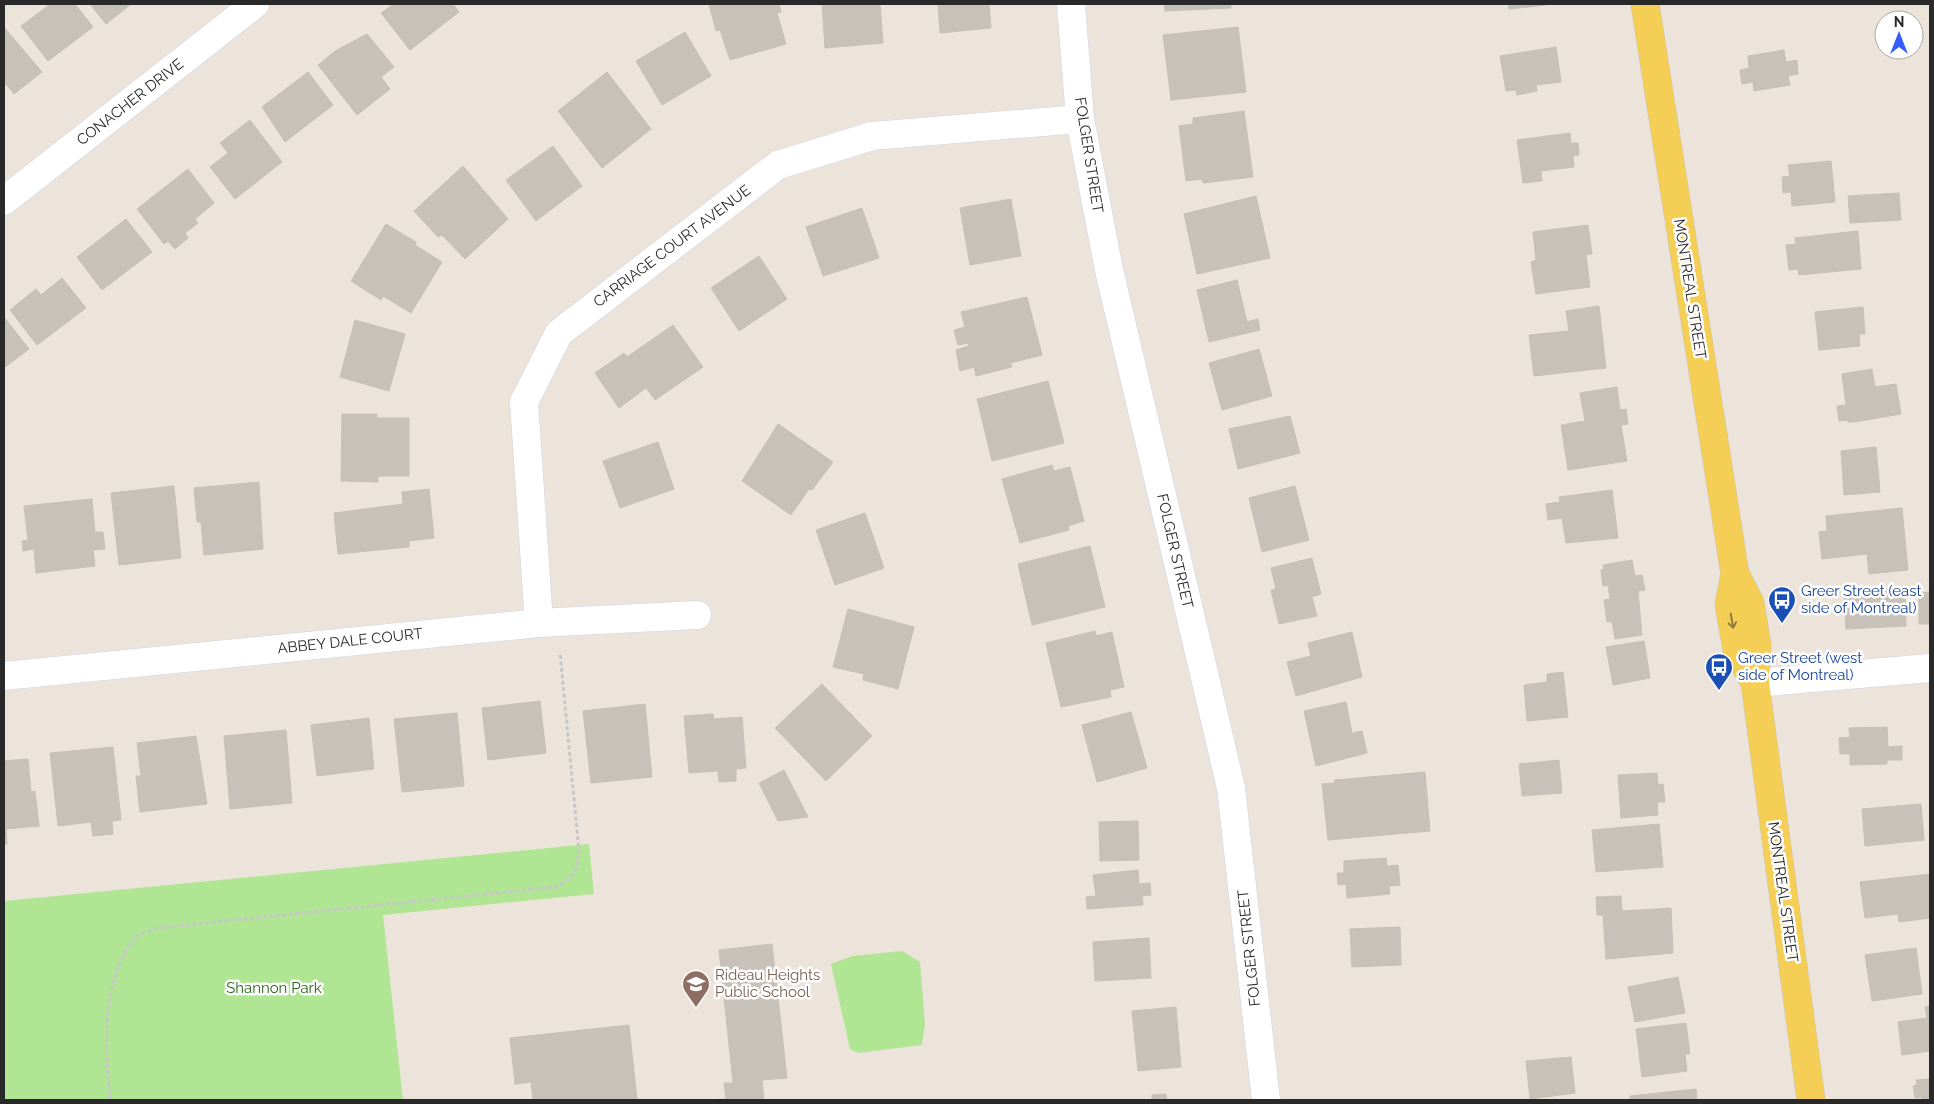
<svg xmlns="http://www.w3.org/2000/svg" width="1934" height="1104" font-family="Raleway,sans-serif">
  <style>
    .green { fill: #b0e594 }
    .building { fill: #c7c1ba; stroke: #c7c0b4 }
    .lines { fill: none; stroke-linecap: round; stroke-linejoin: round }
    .minor-casing { stroke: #cfd3e3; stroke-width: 29 }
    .major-casing { stroke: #c7c7c7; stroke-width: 29 }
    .path { stroke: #c7c7c7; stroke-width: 3; stroke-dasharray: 4 2.5; stroke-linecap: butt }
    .minor { stroke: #fff; stroke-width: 28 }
    .major { stroke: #f5ce55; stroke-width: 28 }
    .oneway { stroke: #8f7c3f }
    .labels { text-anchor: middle; stroke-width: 5; stroke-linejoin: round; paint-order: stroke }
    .street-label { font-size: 15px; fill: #292929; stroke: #fff }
    .transit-label { font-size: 15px; fill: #164399; stroke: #fff; text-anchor: start }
    .education-label { font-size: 15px; fill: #785e54; stroke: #fff; text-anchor: start }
    .park-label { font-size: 15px; fill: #296817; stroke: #fff }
  </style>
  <rect width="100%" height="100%" fill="#ece4da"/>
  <g class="green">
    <polygon points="589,844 594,894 383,915 403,1100 4,1100 4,901"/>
    <polygon points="902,951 920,962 925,1024 922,1045 858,1053 850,1049 831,964 852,956"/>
  </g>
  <g class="building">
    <polygon points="47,4 75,4 93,27 48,61 21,26 48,6"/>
    <polygon points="90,4 131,4 106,24"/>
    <polygon points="394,4 453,4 459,12 410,50 381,13"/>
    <polygon points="709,4 779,4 781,12 777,13 786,44 730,60 720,30 716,31"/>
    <polygon points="822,4 880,4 883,43 825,48"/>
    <polygon points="938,4 989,4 991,28 940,33"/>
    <polygon points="1164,4 1231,4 1231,8 1165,11"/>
    <polygon points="1508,4 1545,4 1546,5 1509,9"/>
    <polygon points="4,27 42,72 14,94 4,82"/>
    <polygon points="1238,27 1246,92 1171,100 1163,35"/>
    <polygon points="685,32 711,76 662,105 636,61"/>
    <polygon points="367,34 394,67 381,77 390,89 357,115 318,65 335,51"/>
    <polygon points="1556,47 1561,82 1536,85 1537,91 1517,95 1516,90 1506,91 1500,56"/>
    <polygon points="1784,50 1786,62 1797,60 1798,74 1788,76 1790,85 1754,91 1753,82 1742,84 1740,70 1749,68 1748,56"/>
    <polygon points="308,72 333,105 285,142 262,107"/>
    <polygon points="607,72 651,129 602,168 558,111"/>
    <polygon points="1244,111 1253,177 1203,183 1202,179 1186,181 1179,126 1193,124 1193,118"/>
    <polygon points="250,120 282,162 235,199 210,167 228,153 220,143"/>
    <polygon points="1570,133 1571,143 1578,143 1579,155 1573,156 1574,167 1541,171 1542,181 1523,183 1517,140"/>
    <polygon points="553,146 582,186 536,221 506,180"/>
    <polygon points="1831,161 1835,202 1792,206 1791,192 1783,193 1782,177 1790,176 1788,165"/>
    <polygon points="463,166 508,219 465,259 442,235 438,237 414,211"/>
    <polygon points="188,169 214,203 195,219 198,223 185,233 188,238 175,249 168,241 164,244 137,209"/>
    <polygon points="1899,193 1901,220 1850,223 1848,196"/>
    <polygon points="1256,196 1270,258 1197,274 1184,214"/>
    <polygon points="1011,199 1021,256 970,265 960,208"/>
    <polygon points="862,208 879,258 823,276 806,227"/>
    <polygon points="126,219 152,252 102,290 77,257"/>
    <polygon points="386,224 416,242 415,245 442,262 411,313 383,296 381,300 351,281"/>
    <polygon points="1588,225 1592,254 1586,255 1590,287 1536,294 1531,262 1536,260 1533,232"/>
    <polygon points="1858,231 1861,269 1799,275 1798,269 1789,270 1786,245 1796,244 1795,238"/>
    <polygon points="759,256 787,299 739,331 711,288"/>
    <polygon points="62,278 86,308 37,345 10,310 36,289 41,295"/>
    <polygon points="1237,280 1247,322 1258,319 1260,330 1209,342 1197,290"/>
    <polygon points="1027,297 1042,355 1010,363 1012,367 976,376 974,367 960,371 956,350 969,346 968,343 958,345 954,330 965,327 961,312"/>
    <polygon points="1599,306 1606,368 1534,376 1529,335 1569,331 1566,311"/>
    <polygon points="1863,307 1865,334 1859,334 1860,346 1819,350 1815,312"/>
    <polygon points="4,317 29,349 4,368"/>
    <polygon points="355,320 405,334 389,391 340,377"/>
    <polygon points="673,325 703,367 655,400 646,388 619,408 595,373 624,353 627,357"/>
    <polygon points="1259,349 1272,396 1222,410 1209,363"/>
    <polygon points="1872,369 1875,387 1896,384 1901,414 1854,422 1848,422 1848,420 1839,421 1837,406 1846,405 1842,374"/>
    <polygon points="1048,381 1064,443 992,461 977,399"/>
    <polygon points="1617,387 1620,410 1626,409 1628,424 1621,425 1627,461 1568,470 1561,425 1585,421 1580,393"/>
    <polygon points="342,414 377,414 377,418 409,418 409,476 378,476 378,482 341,481"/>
    <polygon points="1290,416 1300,453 1238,469 1229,429"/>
    <polygon points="778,424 833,462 812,490 809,489 791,515 742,481"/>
    <polygon points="658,442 674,489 620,508 603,461"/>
    <polygon points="1876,447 1880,492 1844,495 1841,451"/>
    <polygon points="1052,465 1054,471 1070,467 1084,521 1068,526 1069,530 1020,543 1002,479"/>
    <polygon points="259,482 263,549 204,555 201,522 197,522 194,488"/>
    <polygon points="174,486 181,558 119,565 111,493"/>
    <polygon points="1295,486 1309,540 1262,552 1249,498"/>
    <polygon points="429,489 434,538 409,541 409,547 338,554 334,513 403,504 402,492"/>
    <polygon points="1612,490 1618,538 1566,543 1562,518 1548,520 1546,504 1560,502 1559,497"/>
    <polygon points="92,499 95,532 103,532 105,549 93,550 95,566 36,573 34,549 23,551 22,541 28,540 24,506"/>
    <polygon points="1902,508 1908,570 1869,574 1867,554 1822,559 1819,532 1827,531 1826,516"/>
    <polygon points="865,513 884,568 835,585 816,530"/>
    <polygon points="1090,546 1105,607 1032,625 1018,564"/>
    <polygon points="1312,558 1321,594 1312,597 1317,616 1279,624 1271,590 1276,589 1271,568"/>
    <polygon points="1632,560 1635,576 1642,575 1645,590 1638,591 1642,635 1615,639 1612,622 1607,622 1604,600 1610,599 1608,585 1603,586 1601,570 1604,569 1603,565"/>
    <polygon points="1905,587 1906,626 1846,629 1844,589"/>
    <polygon points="1930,592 1930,624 1919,624 1919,593"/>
    <polygon points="848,609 914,627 898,689 863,680 864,674 833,667"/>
    <polygon points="1095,631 1096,636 1112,632 1124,687 1110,690 1111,697 1061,707 1046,643"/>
    <polygon points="1352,632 1362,677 1296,696 1287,662 1311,656 1308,643"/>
    <polygon points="1644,641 1650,678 1613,685 1606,647"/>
    <polygon points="1563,672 1568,717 1527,721 1524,685 1547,682 1547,674"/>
    <polygon points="822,684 872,736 826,781 775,728"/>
    <polygon points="540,701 546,753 488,760 482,708"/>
    <polygon points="1346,702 1352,733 1362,731 1367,753 1316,766 1304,711"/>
    <polygon points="645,704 652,777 591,783 583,711"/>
    <polygon points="1131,712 1147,768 1097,782 1082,725"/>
    <polygon points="457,713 464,786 402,792 394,719"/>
    <polygon points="713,714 714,719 742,717 746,768 736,769 736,781 719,782 718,771 689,773 684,716"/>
    <polygon points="369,718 374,769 317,776 311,725"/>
    <polygon points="1887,727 1888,747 1902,746 1902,760 1887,760 1887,764 1850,765 1850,754 1840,754 1839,738 1850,737 1849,728"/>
    <polygon points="286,730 292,803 230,809 224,736"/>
    <polygon points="196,736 207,804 140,812 136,776 141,776 137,743"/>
    <polygon points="113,747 121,820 112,821 113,834 93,836 91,822 58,826 50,753"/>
    <polygon points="28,759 31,792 35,791 39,826 6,829 7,844 4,844 4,761"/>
    <polygon points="1559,760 1562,793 1522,796 1519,764"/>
    <polygon points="784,770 808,817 778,821 759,783"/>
    <polygon points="1425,772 1430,831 1328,840 1322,784 1334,783 1335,780"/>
    <polygon points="1657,773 1658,785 1663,784 1665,802 1657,802 1658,815 1621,818 1618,775"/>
    <polygon points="1921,804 1924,840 1865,846 1862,809"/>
    <polygon points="1138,821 1139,860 1100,861 1099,822"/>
    <polygon points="1659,824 1663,867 1596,872 1592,830"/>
    <polygon points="1386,858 1387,866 1398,865 1400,885 1389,886 1390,894 1347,898 1346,884 1338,885 1337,873 1344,873 1344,861"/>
    <polygon points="1138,870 1139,884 1150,883 1151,895 1142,896 1143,905 1087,909 1086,897 1096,896 1093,875"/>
    <polygon points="1930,874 1930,918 1899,922 1898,914 1865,918 1860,882"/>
    <polygon points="1621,896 1622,911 1671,908 1673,953 1606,959 1603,915 1597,915 1596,897"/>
    <polygon points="1400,927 1401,965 1352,967 1350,929"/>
    <polygon points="1149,938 1151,978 1095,981 1093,942"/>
    <polygon points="772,944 787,1078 762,1080 764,1100 704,1100 726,1099 724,1083 733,1083 719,950"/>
    <polygon points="1916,948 1922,994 1872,1001 1865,955"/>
    <polygon points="1678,977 1685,1013 1635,1022 1628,987"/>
    <polygon points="1930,1006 1930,1051 1902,1055 1898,1022 1927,1018 1925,1007"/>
    <polygon points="1176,1007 1181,1067 1138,1071 1132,1011"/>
    <polygon points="1686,1023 1690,1054 1685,1054 1687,1071 1642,1077 1636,1029"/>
    <polygon points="629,1025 637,1100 533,1100 531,1082 515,1084 510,1038"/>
    <polygon points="1571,1057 1575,1093 1530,1099 1526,1061"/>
    <polygon points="1930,1079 1930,1100 1922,1100 1922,1097 1915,1098 1913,1086 1917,1085 1916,1080"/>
    <polygon points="1696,1089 1697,1100 1626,1100 1630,1100 1630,1096"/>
    <polygon points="1166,1094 1167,1100 1152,1100 1152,1095"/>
  </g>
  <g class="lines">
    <g class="minor-casing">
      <g id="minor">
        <polyline points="1071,4 1080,119 1109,270 1231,788 1266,1100"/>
        <polyline points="4,201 255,4"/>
        <polyline points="539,623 524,402 559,333 778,165 872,136 1080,119"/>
        <polyline points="4,676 539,623 697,615"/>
        <polyline points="1755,683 1930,668"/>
      </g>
    </g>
    <g class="major-casing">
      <g id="major">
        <polyline points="1645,4 1735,574 1750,603 1757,645 1755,683 1811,1100"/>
        <polyline points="1735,574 1729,605 1737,650 1755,683"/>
      </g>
    </g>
    <path class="path" d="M 110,1100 C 106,1053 102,1009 120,963 C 125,953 129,941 139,935 C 144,932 152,930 157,928 L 555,887 C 575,877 577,872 579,851 L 560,652"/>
    <use href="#minor" class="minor"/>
    <use href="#major" class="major"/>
  </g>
  <defs><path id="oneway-shaft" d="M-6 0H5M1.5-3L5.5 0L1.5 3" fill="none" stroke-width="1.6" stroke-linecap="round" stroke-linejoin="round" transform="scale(1.25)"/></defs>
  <use class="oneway" href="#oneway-shaft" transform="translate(1732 621) rotate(80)"/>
  <defs>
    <g id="bus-pin" transform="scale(1.4375)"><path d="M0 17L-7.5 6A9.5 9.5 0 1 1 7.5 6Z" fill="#1a4fb4" stroke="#fff"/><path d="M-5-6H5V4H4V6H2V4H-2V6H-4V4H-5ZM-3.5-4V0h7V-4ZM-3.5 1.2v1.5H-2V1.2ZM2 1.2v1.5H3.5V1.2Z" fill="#fff"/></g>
    <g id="school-pin" transform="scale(1.4375)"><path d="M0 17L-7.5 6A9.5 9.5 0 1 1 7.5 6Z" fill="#8d6e63" stroke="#fff"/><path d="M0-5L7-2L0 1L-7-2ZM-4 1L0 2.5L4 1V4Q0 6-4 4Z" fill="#fff"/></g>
  </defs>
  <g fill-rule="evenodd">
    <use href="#bus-pin" x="1782" y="600"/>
    <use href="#bus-pin" x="1719" y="667"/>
    <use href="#school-pin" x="696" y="984"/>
  </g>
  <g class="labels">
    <g class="street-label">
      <text transform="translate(130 102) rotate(-38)" y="5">CONACHER DRIVE</text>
      <text transform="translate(1089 155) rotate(81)" y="5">FOLGER STREET</text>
      <text transform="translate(672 246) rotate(-37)" y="5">CARRIAGE COURT AVENUE</text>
      <text transform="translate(1690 289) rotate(81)" y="5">MONTREAL STREET</text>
      <text transform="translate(1175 551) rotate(77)" y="5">FOLGER STREET</text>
      <text transform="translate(350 641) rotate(-6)" y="5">ABBEY DALE COURT</text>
      <text transform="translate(1783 892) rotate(82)" y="5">MONTREAL STREET</text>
      <text transform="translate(1249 948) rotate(-96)" y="5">FOLGER STREET</text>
    </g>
    <g class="transit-label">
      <text x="1801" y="596">Greer Street (east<tspan x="1801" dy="17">side of Montreal)</tspan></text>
      <text x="1738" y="663">Greer Street (west<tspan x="1738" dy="17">side of Montreal)</tspan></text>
    </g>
    <g class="education-label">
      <text x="715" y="980">Rideau Heights<tspan x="715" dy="17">Public School</tspan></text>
    </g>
    <g class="park-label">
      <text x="274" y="993">Shannon Park</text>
    </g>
  </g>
  <rect width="1934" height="1104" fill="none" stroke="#292929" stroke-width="10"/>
  <g transform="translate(1899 35)"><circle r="24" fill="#ffffff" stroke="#a9a9a9"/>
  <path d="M0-4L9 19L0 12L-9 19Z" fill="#345cff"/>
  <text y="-8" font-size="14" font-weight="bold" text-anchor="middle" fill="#292929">N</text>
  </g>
</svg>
